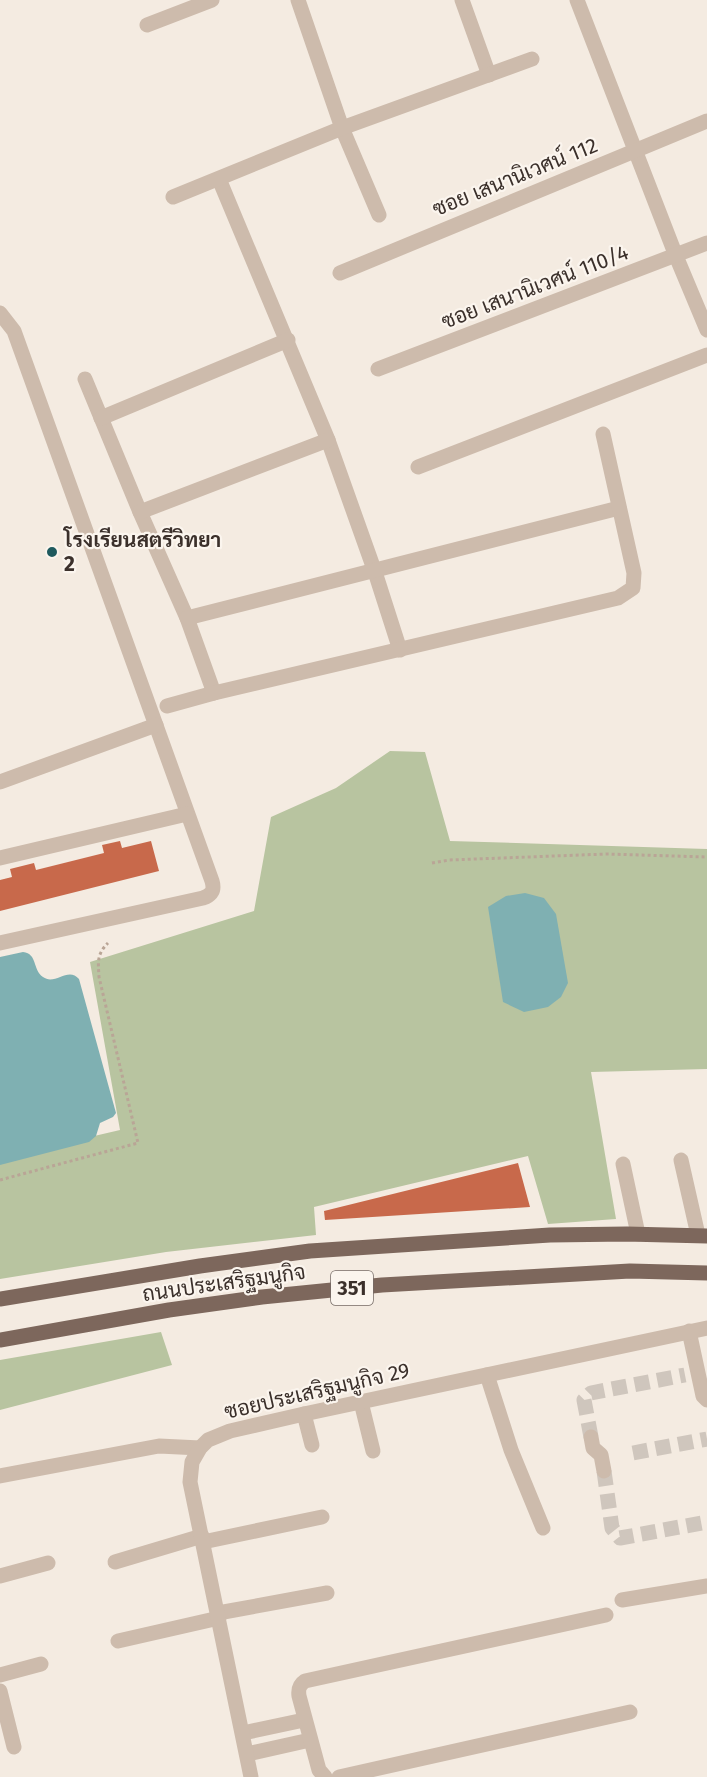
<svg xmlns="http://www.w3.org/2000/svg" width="707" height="1777" font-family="'Fira Sans',Sarabun,sans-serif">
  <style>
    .green { fill: #b8c4a0 }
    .water { fill: #7fb0b2 }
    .building { fill: #c8694b }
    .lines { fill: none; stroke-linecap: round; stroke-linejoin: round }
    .minor-tunnel { stroke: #cfc6bd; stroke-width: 15; stroke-dasharray: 15 8; stroke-linecap: butt }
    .path { stroke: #b9a596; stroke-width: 3; stroke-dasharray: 3 3; stroke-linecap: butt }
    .minor { stroke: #cdbbac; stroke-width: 15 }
    .major { stroke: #7d675c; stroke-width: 15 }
    .poi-dot { fill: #1f5a5e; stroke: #fbf5ee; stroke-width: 2 }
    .labels { text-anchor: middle; stroke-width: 4.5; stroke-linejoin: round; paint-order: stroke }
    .shield { fill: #fbf5ee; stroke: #756b66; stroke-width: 1.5 }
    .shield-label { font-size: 20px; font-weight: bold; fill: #3b302b }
    .street-label { font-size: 21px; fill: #3b302b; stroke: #fbf5ee }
    .poi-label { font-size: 21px; font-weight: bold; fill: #3b302b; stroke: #fbf5ee; text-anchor: start }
  </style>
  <rect width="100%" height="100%" fill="#f4ebe1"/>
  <g class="green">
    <polygon points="390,751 425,752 450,841 707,849 707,1069 591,1072 616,1219 548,1224 528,1156 314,1207 316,1235 166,1252 0,1279 0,1158 120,1130 90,962 254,911 271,817 336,788"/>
    <polygon points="161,1332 172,1365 0,1410 0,1360"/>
  </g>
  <g class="water">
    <polygon points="525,893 544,898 556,914 568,983 561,997 548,1007 524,1012 503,1002 488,907 506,896"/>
    <path d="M 23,952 C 38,954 32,969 43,977 C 55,986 68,966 79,979 L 116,1113 L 113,1117 L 100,1123 L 96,1136 L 89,1142 L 0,1165 L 0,957 Z"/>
  </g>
  <g class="building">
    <polygon points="120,841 122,848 151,841 159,871 0,911 0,880 12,877 10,869 34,863 36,870 104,853 102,845"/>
    <polygon points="518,1163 530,1207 325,1220 324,1211"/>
  </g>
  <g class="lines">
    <g class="minor-tunnel">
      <polyline points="591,1437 584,1400 591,1393 685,1375"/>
      <polyline points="633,1453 707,1439"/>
      <polyline points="604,1471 612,1528 620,1538 707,1522"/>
    </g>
    <g class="path">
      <polyline points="432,863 449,860 607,854 707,857"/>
      <path d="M 0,1180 L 138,1143 L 99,977 C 98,961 97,954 108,943"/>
    </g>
    <g class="minor">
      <polyline points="298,0 342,128 379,215"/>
      <polyline points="462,0 489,75"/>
      <polyline points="577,0 676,256 707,330"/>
      <polyline points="147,25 212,0"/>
      <polyline points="219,179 328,440 375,572 400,650"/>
      <polyline points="173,197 342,128 532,59"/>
      <polyline points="340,273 707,121"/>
      <path d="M 0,313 L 14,331 L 212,881 C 215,891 211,895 203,898 L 0,943"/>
      <polyline points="378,369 707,243"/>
      <polyline points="85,379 140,512 187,618 214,693"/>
      <polyline points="101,418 288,340"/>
      <polyline points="418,467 707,355"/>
      <polyline points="140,512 328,440"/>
      <polyline points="187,618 619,508"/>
      <polyline points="167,706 214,693 618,598 633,588 634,573 603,434"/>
      <polyline points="0,782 156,725"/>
      <polyline points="0,858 187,814"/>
      <polyline points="681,1160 698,1235"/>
      <polyline points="623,1164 638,1234"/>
      <polyline points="689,1331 703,1396 707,1400"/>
      <polyline points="487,1375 511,1450 543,1528"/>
      <polyline points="361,1402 373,1451"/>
      <polyline points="304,1414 312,1445"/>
      <polyline points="591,1437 593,1448 601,1455 604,1471"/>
      <polyline points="0,1476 159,1446 200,1448"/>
      <polyline points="203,1542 322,1517"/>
      <polyline points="115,1562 202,1536"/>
      <polyline points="0,1576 48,1563"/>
      <polyline points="622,1600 707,1586"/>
      <polyline points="218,1613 327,1593"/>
      <polyline points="118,1641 219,1618"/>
      <polyline points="0,1675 41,1664"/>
      <polyline points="0,1691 14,1747"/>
      <polyline points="243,1733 304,1720"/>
      <polyline points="247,1754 310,1740"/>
      <polyline points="251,1777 190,1482 192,1462 200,1448 208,1440 230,1431 304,1414 707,1328"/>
      <path d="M 325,1777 L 319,1770 L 299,1696 C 298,1689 299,1685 305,1681 L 606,1615"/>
      <polyline points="339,1777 630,1712"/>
    </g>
    <g class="major">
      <polyline points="0,1299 200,1266 310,1251 550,1235 627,1234 707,1236"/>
      <polyline points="0,1340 169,1310 262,1297 382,1285 630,1271 707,1273"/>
    </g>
  </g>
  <circle class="poi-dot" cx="52" cy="552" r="6"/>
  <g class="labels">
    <rect class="shield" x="331" y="1271" width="42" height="34" rx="4.5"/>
    <g class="shield-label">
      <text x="352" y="1295">351</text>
    </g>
    <g class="street-label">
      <text transform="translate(515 177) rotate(-22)" y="7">ซอย เสนานิเวศน์ 112</text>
      <text transform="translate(535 287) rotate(-21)" y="7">ซอย เสนานิเวศน์ 110/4</text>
      <text transform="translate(224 1283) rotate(-8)" y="7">ถนนประเสริฐมนูกิจ</text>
      <text transform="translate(317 1391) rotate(-13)" y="7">ซอยประเสริฐมนูกิจ 29</text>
    </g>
    <g class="poi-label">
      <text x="64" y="547">โรงเรียนสตรีวิทยา<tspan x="64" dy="24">2</tspan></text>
    </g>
  </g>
</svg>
